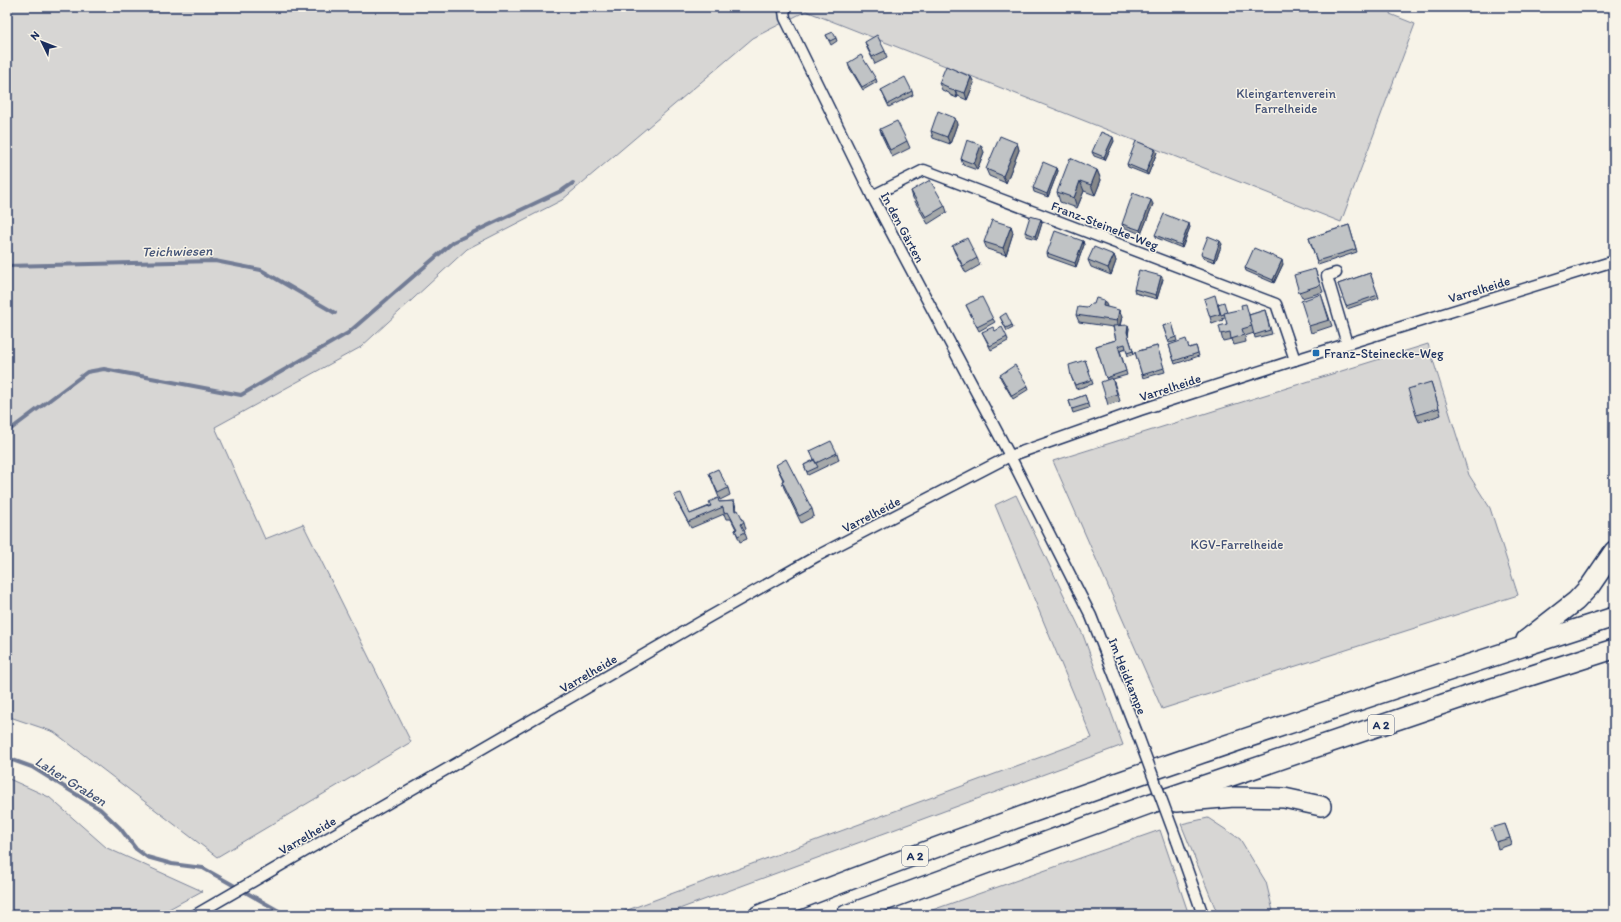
<svg xmlns="http://www.w3.org/2000/svg" width="1621" height="922" font-family="Itim,sans-serif">
  <style>
    .green { fill: #d7d6d4; stroke: #798299 }
    .lines { fill: none; stroke-linecap: round; stroke-linejoin: round }
    .stream { stroke: #727c95; stroke-width: 4 }
    .minor-casing { stroke: #1b2f5e; stroke-width: 13 }
    .motorway-casing { stroke: #1b2f5e; stroke-width: 22 }
    .minor { stroke: #f7f3e8; stroke-width: 10 }
    .motorway { stroke: #f7f3e8; stroke-width: 19 }
    .minor-bridge-casing { stroke: #1b2f5e; stroke-width: 13; stroke-linecap: butt }
    .minor-bridge { stroke: #f7f3e8; stroke-width: 10 }
    .wall { fill: #a5a8a9; stroke: #1b2f5e }
    .shaded-wall { fill: #86888a; stroke: #1b2f5e }
    .building { fill: #c0c3c5; stroke: #1b2f5e }
    .poi-dot { fill: #1f6fb2; stroke: #f7f3e8; stroke-width: 1.5 }
    .labels { text-anchor: middle; stroke-width: 3; stroke-linejoin: round; paint-order: stroke }
    .shield { fill: #f7f3e8; stroke: #5d6a87; stroke-width: 1 }
    .shield-label { font-size: 12px; font-weight: bold; fill: #1b2f5e }
    .park-label { font-size: 13px; fill: #415076; stroke: #f7f3e8 }
    .street-label { font-size: 13px; fill: #1b2f5e; stroke: #f7f3e8 }
    .poi-label { font-size: 13px; fill: #1b2f5e; stroke: #f7f3e8; text-anchor: start }
    .water-label { font-size: 14px; font-style: italic; fill: #465679; stroke: #f7f3e8 }
  </style>
  <rect width="100%" height="100%" fill="#f7f3e8"/>
  <filter id="ink" filterUnits="userSpaceOnUse"><feTurbulence type="fractalNoise" baseFrequency=".025" numOctaves="2"/><feDisplacementMap in="SourceGraphic" scale="8" xChannelSelector="R" yChannelSelector="G"/><feConvolveMatrix kernelMatrix="1 2 1 2 8 2 1 2 1" color-interpolation-filters="sRGB"/></filter>
  <g filter="url(#ink)">
    <g class="green">
      <polygon points="7,7 1392,7 1390,14 1415,24 1341,222 806,11 753,38 562,200 467,249 361,347 215,427 265,539 303,524 411,742 217,857 54,732 7,716"/>
      <polygon points="1428,344 1469,475 1490,508 1518,595 1162,709 1053,461"/>
      <polygon points="1016,495 1083,635 1123,745 663,915 614,915 1092,738 995,505"/>
      <polygon points="7,778 49,797 107,848 202,891 158,915 7,915"/>
      <polygon points="1208,818 1240,839 1266,882 1274,915 1218,915 1181,824"/>
      <polygon points="1160,830 1189,915 918,915"/>
    </g>
    <g class="lines">
      <g class="stream">
        <polyline points="7,266 215,261 261,270 335,313"/>
        <polyline points="7,432 87,372 104,369 241,395 348,333 453,242 563,190 573,183"/>
        <polyline points="7,758 32,767 100,809 120,828 136,849 147,857 172,864 203,868 286,915"/>
      </g>
      <g class="minor-casing">
        <g id="minor">
          <polyline points="787,7 784,11 785,18 872,196 1010,456 1091,616 1137,733"/>
          <polyline points="872,196 924,170 1276,304 1295,360"/>
          <polyline points="1336,273 1327,276 1347,344"/>
          <polyline points="1177,841 1203,915"/>
          <polyline points="195,915 709,617 817,556 1010,456 1140,410 1295,360 1614,261"/>
        </g>
      </g>
      <g class="motorway-casing">
        <g id="motorway">
          <polyline points="1526,640 1576,601 1590,586 1614,551"/>
          <polyline points="1176,802 1234,797 1284,798 1321,806"/>
          <path d="M 759,915 C 1040,804 1327,710 1614,617"/>
          <polyline points="846,915 1149,804 1464,697 1614,649"/>
        </g>
      </g>
      <use href="#minor" class="minor"/>
      <use href="#motorway" class="motorway"/>
      <g class="minor-bridge-casing">
        <polyline id="minor-bridge" points="1137,733 1177,841"/>
      </g>
      <use href="#minor-bridge" class="minor-bridge"/>
    </g>
    <g class="wall">
      <polygon points="826,35 836,38 837,41 831,45"/>
      <polygon points="865,42 885,51 887,58 875,64 867,48"/>
      <polygon points="848,63 876,79 877,82 863,90 849,67"/>
      <polygon points="971,77 974,83 967,100 958,96 957,98 950,95 949,93 942,90 939,83"/>
      <polygon points="881,90 912,91 913,95 889,107"/>
      <polygon points="957,124 950,144 933,138 931,131"/>
      <polygon points="880,129 907,141 910,148 892,157 882,136"/>
      <polygon points="1114,141 1105,160 1094,156 1092,152"/>
      <polygon points="1017,143 1019,150 1006,183 989,176 986,169"/>
      <polygon points="984,152 977,170 963,165 961,159"/>
      <polygon points="1157,152 1148,175 1128,167 1127,164"/>
      <polygon points="1057,168 1058,171 1048,197 1034,192 1033,188"/>
      <polygon points="1097,170 1101,180 1095,195 1084,191 1077,208 1060,202 1057,192"/>
      <polygon points="911,191 945,206 947,212 928,224 913,198"/>
      <polygon points="1153,204 1141,234 1123,227 1122,224"/>
      <polygon points="1041,219 1042,223 1037,239 1026,236 1025,232"/>
      <polygon points="1349,225 1357,252 1318,265 1309,238"/>
      <polygon points="1011,226 1013,233 1006,255 987,249 984,242"/>
      <polygon points="1190,227 1182,248 1157,238 1155,235"/>
      <polygon points="1083,241 1084,245 1076,267 1048,257 1047,253"/>
      <polygon points="1222,244 1215,262 1203,258 1201,254"/>
      <polygon points="952,246 977,258 980,265 966,273 955,253"/>
      <polygon points="1114,255 1116,261 1111,275 1091,267 1088,260"/>
      <polygon points="1283,264 1274,283 1246,271 1245,268"/>
      <polygon points="1315,269 1323,292 1302,298 1299,292"/>
      <polygon points="1370,273 1379,298 1347,309 1338,284"/>
      <polygon points="1163,279 1157,299 1135,293 1134,289"/>
      <polygon points="1321,294 1332,326 1311,333 1309,326"/>
      <polygon points="1218,304 1227,313 1248,311 1249,315 1265,310 1272,334 1255,338 1254,333 1245,336 1246,342 1234,345 1232,339 1223,341 1221,334 1227,324 1226,318 1222,319 1222,318 1223,320 1212,324 1210,317"/>
      <polygon points="966,305 993,319 995,322 979,331"/>
      <polygon points="1107,306 1106,307 1122,317 1120,326 1129,328 1128,336 1134,354 1128,356 1126,348 1120,350 1127,375 1113,379 1120,401 1108,405 1106,398 1107,380 1096,346 1116,340 1113,327 1079,322 1076,315 1087,308"/>
      <polygon points="1000,317 1012,325 1013,328 1007,331"/>
      <polygon points="1172,323 1177,341 1169,343 1163,326"/>
      <polygon points="995,331 1007,337 1008,341 991,350 982,332"/>
      <polygon points="1169,345 1189,348 1196,346 1199,356 1175,364"/>
      <polygon points="1157,346 1165,372 1143,378 1135,352"/>
      <polygon points="1085,360 1093,384 1076,389 1071,376"/>
      <polygon points="1000,375 1028,386 1029,389 1013,399 1001,379"/>
      <polygon points="1431,382 1441,415 1419,422 1416,415"/>
      <polygon points="1085,395 1089,408 1073,413 1069,401"/>
      <polygon points="810,451 837,453 839,460 808,475 804,465 814,460"/>
      <polygon points="776,465 812,509 814,516 801,523 784,488 782,481 783,480"/>
      <polygon points="709,473 728,488 730,495 720,500"/>
      <polygon points="674,495 690,514 719,502 734,501 736,508 737,511 744,522 746,529 744,530 747,539 740,542 735,530 736,529 731,519 726,519 724,514 691,528 677,502"/>
      <polygon points="1505,824 1512,844 1498,849 1496,842"/>
    </g>
    <g class="shaded-wall">
      <polygon points="971,77 974,83 967,100 965,93"/>
      <polygon points="955,90 958,96 957,98 955,91"/>
      <polygon points="955,118 957,124 950,144 947,137"/>
      <polygon points="1113,137 1114,141 1105,160 1104,157"/>
      <polygon points="1017,143 1019,150 1006,183 1003,176"/>
      <polygon points="981,145 984,152 977,170 974,164"/>
      <polygon points="1155,149 1157,152 1148,175 1146,172"/>
      <polygon points="1057,168 1058,171 1048,197 1047,194"/>
      <polygon points="1097,170 1101,180 1095,195 1091,185"/>
      <polygon points="1080,181 1084,191 1077,208 1074,198"/>
      <polygon points="1151,200 1153,204 1141,234 1140,230"/>
      <polygon points="1041,219 1042,223 1037,239 1035,236"/>
      <polygon points="1189,224 1190,227 1182,248 1181,245"/>
      <polygon points="1011,226 1013,233 1006,255 1003,248"/>
      <polygon points="1083,241 1084,245 1076,267 1075,263"/>
      <polygon points="1220,241 1222,244 1215,262 1214,259"/>
      <polygon points="1114,255 1116,261 1111,275 1108,268"/>
      <polygon points="1282,260 1283,264 1274,283 1273,280"/>
      <polygon points="1161,276 1163,279 1157,299 1156,295"/>
      <polygon points="1104,300 1107,306 1105,313 1103,306"/>
      <polygon points="1119,310 1122,317 1119,328 1117,321"/>
      <polygon points="1128,325 1129,328 1128,336 1134,354 1127,332"/>
      <polygon points="734,501 736,508 737,518 735,511"/>
    </g>
    <g class="building">
      <polygon points="833,32 836,38 830,41 826,35"/>
      <polygon points="877,35 885,51 872,57 865,42"/>
      <polygon points="861,55 876,79 862,87 848,63"/>
      <polygon points="946,66 971,77 965,93 955,90 955,91 948,89 948,87 939,83"/>
      <polygon points="905,77 912,91 888,104 881,90"/>
      <polygon points="938,111 955,118 947,137 931,131"/>
      <polygon points="897,121 907,141 890,150 880,129"/>
      <polygon points="1101,132 1113,137 1104,157 1092,152"/>
      <polygon points="1000,136 1017,143 1003,176 986,169"/>
      <polygon points="967,140 981,145 974,164 961,159"/>
      <polygon points="1136,141 1155,149 1146,172 1127,164"/>
      <polygon points="1070,158 1097,170 1091,185 1080,181 1074,198 1057,192"/>
      <polygon points="1043,162 1057,168 1047,194 1033,188"/>
      <polygon points="930,180 945,206 926,217 911,191"/>
      <polygon points="1133,193 1151,200 1140,230 1122,224"/>
      <polygon points="1164,214 1189,224 1181,245 1155,235"/>
      <polygon points="1030,216 1041,219 1035,236 1025,232"/>
      <polygon points="992,220 1011,226 1003,248 984,242"/>
      <polygon points="1349,225 1356,249 1317,261 1309,238"/>
      <polygon points="1055,231 1083,241 1075,263 1047,253"/>
      <polygon points="1208,236 1220,241 1214,259 1201,254"/>
      <polygon points="967,238 977,258 963,266 952,246"/>
      <polygon points="1094,247 1114,255 1108,268 1088,260"/>
      <polygon points="1254,248 1282,260 1273,280 1245,268"/>
      <polygon points="1315,269 1320,285 1299,292 1294,275"/>
      <polygon points="1139,270 1161,276 1156,295 1134,289"/>
      <polygon points="1370,273 1378,295 1346,306 1338,284"/>
      <polygon points="1321,294 1329,320 1309,326 1301,301"/>
      <polygon points="1215,295 1220,314 1210,317 1204,299"/>
      <polygon points="982,297 993,319 977,327 966,305"/>
      <polygon points="1096,298 1104,300 1103,306 1119,310 1117,321 1076,315 1078,307 1087,308 1091,304 1094,304"/>
      <polygon points="1224,302 1227,313 1221,315 1218,304"/>
      <polygon points="1246,304 1252,326 1242,329 1244,335 1231,339 1230,332 1221,334 1219,326 1227,324 1224,313 1242,309 1241,305"/>
      <polygon points="1265,310 1270,330 1254,335 1249,315"/>
      <polygon points="1006,313 1012,325 1006,328 1000,317"/>
      <polygon points="1172,323 1176,337 1168,340 1163,326"/>
      <polygon points="1128,325 1127,332 1133,351 1127,353 1125,344 1118,346 1126,371 1106,378 1096,346 1116,340 1113,326"/>
      <polygon points="993,327 995,331 1002,327 1007,337 990,346 982,332"/>
      <polygon points="1186,339 1189,348 1196,346 1198,353 1174,361 1169,345"/>
      <polygon points="1157,346 1164,368 1142,375 1135,352"/>
      <polygon points="1085,360 1092,380 1075,385 1071,376 1069,365"/>
      <polygon points="1015,365 1028,386 1012,396 1000,375"/>
      <polygon points="1112,378 1117,394 1106,398 1101,382"/>
      <polygon points="1431,382 1439,408 1416,415 1408,389"/>
      <polygon points="1085,395 1088,404 1072,409 1069,401"/>
      <polygon points="831,441 837,453 816,463 810,451"/>
      <polygon points="786,459 812,509 799,516 782,481 784,480 776,465"/>
      <polygon points="814,460 818,467 807,472 804,465"/>
      <polygon points="718,469 728,488 718,493 709,473"/>
      <polygon points="681,493 690,514 711,506 709,502 718,498 719,502 734,501 735,511 738,510 744,522 741,524 745,532 738,536 735,530 737,529 728,512 724,513 723,507 688,522 674,495"/>
      <polygon points="1505,824 1510,838 1496,842 1491,828"/>
    </g>
  </g>
  <rect class="poi-dot" x="1312" y="349" width="8" height="8" rx="2"/>
  <g class="labels">
    <g class="shield">
      <rect x="1368" y="715" width="26" height="20" rx="3"/>
      <rect x="902" y="846" width="26" height="20" rx="3"/>
    </g>
    <g class="shield-label">
      <text x="1381" y="729">A 2</text>
      <text x="915" y="860">A 2</text>
    </g>
    <g class="park-label">
      <text x="1286" y="98">Kleingartenverein<tspan x="1286" dy="15">Farrelheide</tspan></text>
      <text x="1237" y="549">KGV-Farrelheide</text>
    </g>
    <g class="street-label">
      <text transform="translate(1105 225) rotate(21)" y="5">Franz-Steineke-Weg</text>
      <text transform="translate(903 227) rotate(62)" y="5">In den Gärten</text>
      <text transform="translate(1479 289) rotate(-17)" y="5">Varrelheide</text>
      <text transform="translate(1170 387) rotate(-18)" y="5">Varrelheide</text>
      <text transform="translate(871 514) rotate(-27)" y="5">Varrelheide</text>
      <text transform="translate(588 673) rotate(-30)" y="5">Varrelheide</text>
      <text transform="translate(1128 676) rotate(68)" y="5">Im Heidkampe</text>
      <text transform="translate(307 835) rotate(-30)" y="5">Varrelheide</text>
    </g>
    <g class="poi-label">
      <text x="1324" y="358">Franz-Steinecke-Weg</text>
    </g>
    <g class="water-label">
      <text transform="translate(177 251) rotate(-1)" y="5">Teichwiesen</text>
      <text transform="translate(71 781) rotate(32)" y="5">Laher Graben</text>
    </g>
  </g>
  <rect width="1621" height="922" fill="none" stroke="#f7f3e8" stroke-width="24"/>
  <rect x="12" y="12" width="1597" height="898" fill="none" stroke="#1b2f5e" stroke-width="1.5" filter="url(#ink)"/>
  <g transform="translate(42 42) rotate(313)" stroke="#f7f3e8" stroke-width="3" paint-order="stroke">
  <path d="M0-3L7 15L0 10L-7 15Z" fill="#1b2f5e"/>
  <text y="-6" font-size="11" font-weight="bold" text-anchor="middle" fill="#1b2f5e">N</text>
  </g>
</svg>
